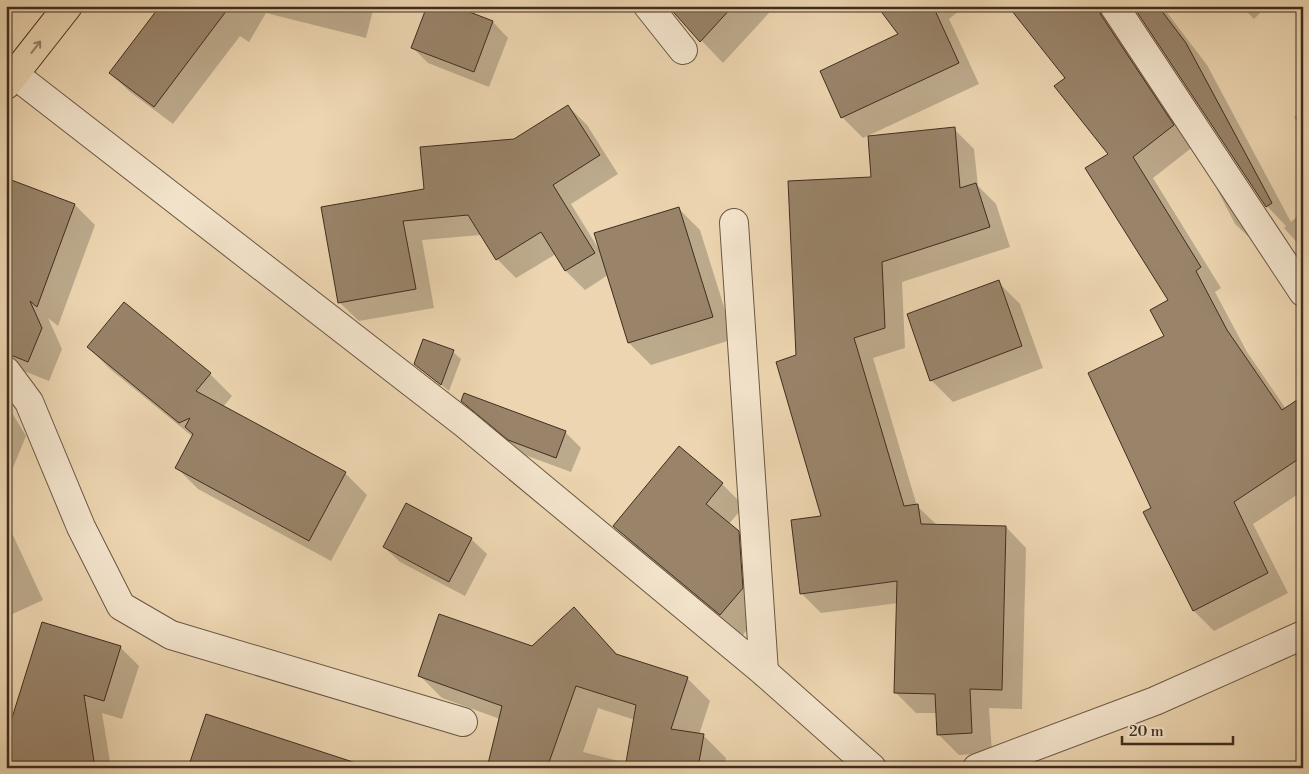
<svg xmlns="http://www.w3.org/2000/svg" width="1309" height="774" font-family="'Libre Bodoni',serif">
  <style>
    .shadow { fill: #0003; fill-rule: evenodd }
    .building { fill: #99846a; stroke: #3f2d1f }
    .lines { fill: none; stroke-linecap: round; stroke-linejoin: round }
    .minor-casing { stroke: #6a5743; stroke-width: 30 }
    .trunk-casing { stroke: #3f2d1f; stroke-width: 30 }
    .minor { stroke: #f3e4cc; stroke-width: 28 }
    .trunk { stroke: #ecd5b0; stroke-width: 28 }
    .oneway { stroke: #968168 }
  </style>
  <rect width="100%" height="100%" fill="#ecd5b0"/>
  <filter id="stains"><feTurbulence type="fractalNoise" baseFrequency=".004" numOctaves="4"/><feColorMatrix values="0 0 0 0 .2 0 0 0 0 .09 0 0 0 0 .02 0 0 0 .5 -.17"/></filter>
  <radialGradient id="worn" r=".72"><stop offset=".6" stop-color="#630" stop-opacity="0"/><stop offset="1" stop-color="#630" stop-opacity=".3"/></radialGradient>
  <g class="shadow">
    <polygon points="161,6 374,6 366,38 266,13 249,42 240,36 173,124 129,91 110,73"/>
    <polygon points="450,6 493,22 508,38 489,87 428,63 412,47"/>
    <polygon points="663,6 762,6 769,13 723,63 675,13 669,12"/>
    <polygon points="878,6 965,6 949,19 979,84 863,138 842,117 900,35"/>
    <polygon points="1010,6 1162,6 1207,65 1291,222 1303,211 1303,249 1284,228 1286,226 1267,206 1138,11 1126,14 1194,146 1153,178 1221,288 1215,292 1247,352 1286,409 1303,403 1303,491 1253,524 1288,593 1214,631 1194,611 1145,513 1153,509 1170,301 1109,154 1066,78"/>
    <polygon points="1241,6 1267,6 1254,19"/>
    <polygon points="568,106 587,125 618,174 571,204 600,251 678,208 700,230 734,339 651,365 629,343 608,275 585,290 566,271 556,254 516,278 497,259 481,235 422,240 434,308 359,321 339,302 425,190 515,140"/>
    <polygon points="1303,112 1303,130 1294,117"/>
    <polygon points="954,129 974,149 978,186 996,204 1010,247 902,282 905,348 873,358 917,506 938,526 1006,527 1026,548 1022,709 989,708 992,753 959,755 939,735 937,713 916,713 896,693 898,603 821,613 801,593 823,517 798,356 873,178"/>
    <polygon points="6,179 75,205 95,225 58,326 48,318 62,349 49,381 6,364"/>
    <polygon points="1217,189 1227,199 1253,238 1251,239 1235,224"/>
    <polygon points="998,282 1020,304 1043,368 953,402 931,380"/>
    <polygon points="88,347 210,374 232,396 223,407 345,473 367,495 331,561 198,489 176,467 193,437 110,369"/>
    <polygon points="453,352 461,359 449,391 415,364"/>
    <polygon points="462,400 565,432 581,448 571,472 525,455"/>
    <polygon points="6,403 26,436 12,470 6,473"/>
    <polygon points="722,484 744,506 729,524 760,554 764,610 742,636 636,548 615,526"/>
    <polygon points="6,527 11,531 43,600 6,617"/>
    <polygon points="471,539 487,554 465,596 400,562 384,547"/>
    <path d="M 574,609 L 619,656 L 687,678 L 710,701 L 699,735 L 703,735 L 726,758 L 725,768 L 488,768 L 500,719 L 442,698 L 419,675 L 532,648 ZM 598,708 L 635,720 L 627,763 L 583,752 Z"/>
    <polygon points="43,623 120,647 139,666 122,719 102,713 111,768 10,768 6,741"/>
  </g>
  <g class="building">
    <polygon points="160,6 230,6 154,107 109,73"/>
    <polygon points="427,6 454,6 493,21 474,72 411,48"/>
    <polygon points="668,6 733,6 700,42"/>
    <polygon points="877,6 933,6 959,63 841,118 820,71 898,34"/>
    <polygon points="1008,6 1098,6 1101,15 1174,125 1133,157 1201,267 1196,271 1227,330 1282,410 1303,396 1303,456 1234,502 1268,573 1193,611 1143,512 1151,508 1088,373 1164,336 1150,310 1168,300 1085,168 1108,154 1054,86 1065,78"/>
    <polygon points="1133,6 1158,6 1186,43 1272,203 1266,207"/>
    <polygon points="568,105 600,155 553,185 595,253 565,271 541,232 496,260 468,215 403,221 416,289 338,303 321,207 424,189 420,147 514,139"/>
    <polygon points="955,127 960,188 976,183 990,227 882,262 885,328 854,338 904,506 918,504 921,524 1006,526 1002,690 970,689 972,733 937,735 935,694 894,693 897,581 800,594 791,520 821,516 776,362 796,355 788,181 871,177 868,136"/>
    <polygon points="6,178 75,204 37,307 30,301 42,328 28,362 6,353"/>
    <polygon points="679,207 713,317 628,343 594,233"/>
    <polygon points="999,280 1022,346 930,381 907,314"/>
    <polygon points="124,302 211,373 196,391 346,472 309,541 175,468 193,434 185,427 190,418 179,423 87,347"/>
    <polygon points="423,339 454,350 441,385 414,364"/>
    <polygon points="464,393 566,431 556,458 508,440 461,401"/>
    <polygon points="679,446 723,483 706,504 739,531 743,588 720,615 613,526"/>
    <polygon points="406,503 472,538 449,582 383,547"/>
    <polygon points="574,607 616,654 688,677 671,729 704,734 698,768 625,768 636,705 576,686 547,768 487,768 502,706 418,676 439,614 532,646"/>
    <polygon points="42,622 121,646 104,701 84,695 95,768 8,768 6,737"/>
    <polygon points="206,714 353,762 352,768 188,768"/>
  </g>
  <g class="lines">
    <g class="minor-casing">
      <g id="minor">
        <polyline points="648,6 683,50"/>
        <polyline points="1114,6 1303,292"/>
        <polyline points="15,75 465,424 764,672 872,768"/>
        <polyline points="734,223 764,672"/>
        <polyline points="6,371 29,402 81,527 121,606 171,635 463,722"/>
        <polyline points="977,768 1155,701 1303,635"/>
      </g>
    </g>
    <g class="trunk-casing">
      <polyline id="trunk" points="6,85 68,6"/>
    </g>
    <use href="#minor" class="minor"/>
    <use href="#trunk" class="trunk"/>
  </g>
  <defs><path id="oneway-shaft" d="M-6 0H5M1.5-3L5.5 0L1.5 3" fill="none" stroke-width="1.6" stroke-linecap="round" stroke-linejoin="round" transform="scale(1.25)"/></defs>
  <use class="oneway" href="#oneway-shaft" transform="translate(36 47) rotate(-52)"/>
  <rect width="1309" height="774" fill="none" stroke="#ecd5b0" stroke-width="25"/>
  <rect x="8" y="8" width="1294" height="759" fill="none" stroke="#3f2d1f" stroke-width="2.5"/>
  <rect x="12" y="12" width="1284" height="749" fill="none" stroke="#3f2d1f"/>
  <path d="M1122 736v8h111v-8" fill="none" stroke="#3f2d1f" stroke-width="2.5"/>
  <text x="1129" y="736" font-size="15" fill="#3f2d1f" stroke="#f3e4cc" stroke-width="4" paint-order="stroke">20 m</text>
  <rect width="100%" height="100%" filter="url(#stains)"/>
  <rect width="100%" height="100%" fill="url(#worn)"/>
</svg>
